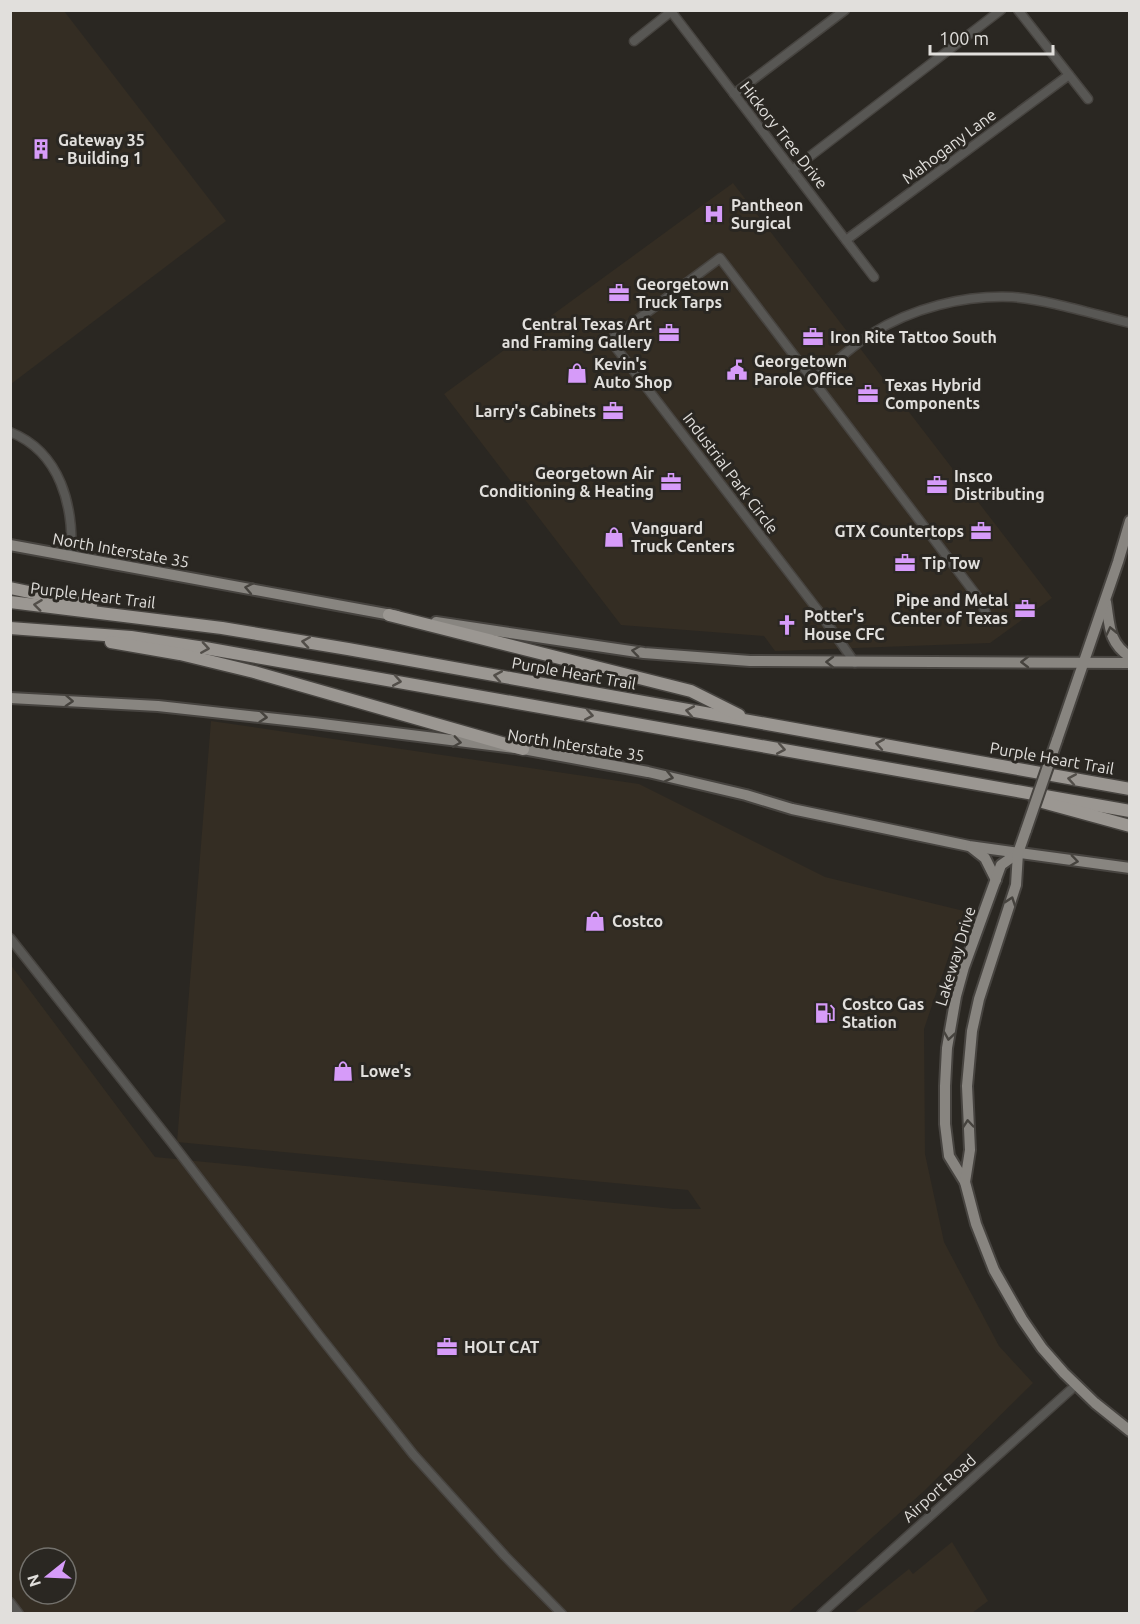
<svg xmlns="http://www.w3.org/2000/svg" width="1140" height="1624" font-family="Ubuntu,sans-serif">
  <style>
    .built { fill: #342d23; fill-rule: evenodd }
    .lines { fill: none; stroke-linecap: round; stroke-linejoin: round }
    .minor-casing { stroke: #474440; stroke-width: 11 }
    .major-casing { stroke: #474440; stroke-width: 14 }
    .highway-casing { stroke: #474440; stroke-width: 15 }
    .minor { stroke: #585754; stroke-width: 8 }
    .major { stroke: #888580; stroke-width: 10 }
    .highway { stroke: #9b9792; stroke-width: 12 }
    .major-bridge-casing { stroke: #474440; stroke-width: 14; stroke-linecap: butt }
    .major-bridge { stroke: #888580; stroke-width: 10 }
    .oneway { stroke: #46433e }
    .oneway2 { stroke: #524e49 }
    .labels { text-anchor: middle; stroke-width: 6; stroke-linejoin: round; paint-order: stroke }
    .street-label { font-size: 16px; fill: #e1dfdc; stroke: #2a2722 }
    .poi-label { font-size: 16px; font-weight: bold; fill: #e1dfdc; stroke: #2a2722; text-anchor: start }
  </style>
  <rect width="100%" height="100%" fill="#2a2722"/>
  <g class="built">
    <polygon points="11,10 64,11 226,221 11,384"/>
    <polygon points="733,183 1052,598 990,643 775,651 764,636 621,625 444,394"/>
    <path d="M 211,721 L 639,784 L 825,877 L 964,911 L 924,1029 L 925,1154 L 944,1242 L 999,1346 L 1033,1383 L 924,1491 L 788,1613 L 11,1613 L 10,964 L 155,1157 L 674,1209 L 701,1209 L 688,1190 L 177,1142 ZM 30,1558 L 66,1558 L 66,1594 L 30,1594 Z"/>
    <polygon points="952,1542 988,1601 972,1613 854,1613 909,1569 913,1574"/>
  </g>
  <g class="lines">
    <g class="minor-casing">
      <g id="minor">
        <polyline points="670,10 874,277"/>
        <polyline points="1018,10 1088,99"/>
        <polyline points="634,41 673,10"/>
        <polyline points="734,94 845,10"/>
        <polyline points="792,170 1001,10"/>
        <polyline points="846,240 1069,75"/>
        <path d="M 813,380 C 832,365 851,347 871,334 C 912,308 964,295 1012,297 C 1049,300 1093,314 1130,323"/>
        <path d="M 10,432 C 61,452 74,507 71,556"/>
        <polyline points="855,663 817,609 610,340 720,258 980,600 989,620"/>
        <polyline points="10,938 172,1143 318,1334 413,1454 505,1556 562,1614"/>
        <polyline points="10,1602 19,1614"/>
        <polyline points="821,1614 1076,1385"/>
      </g>
    </g>
    <g class="major-casing">
      <g id="major">
        <polyline points="10,545 397,616"/>
        <path d="M 1106,602 C 1110,626 1108,642 1130,657"/>
        <polyline points="436,622 644,653 750,661 1130,663"/>
        <polyline points="10,698 158,706 314,723 523,749 648,772 746,795 792,809 969,846 1130,868"/>
        <polyline points="1057,740 1118,562 1130,521"/>
        <polyline points="971,847 985,858 996,880"/>
        <polyline points="1018,853 1001,865 964,967 956,996 947,1048 945,1086 945,1124 949,1156 965,1182 976,1224 994,1270 1022,1319 1042,1348 1064,1373 1095,1403 1130,1431"/>
        <polyline points="965,1182 970,1150 967,1086 972,1031 979,999 1016,885 1018,853 1026,830"/>
      </g>
    </g>
    <g class="highway-casing">
      <g id="highway">
        <polyline points="10,588 91,605"/>
        <polyline points="10,602 222,628 348,649 1130,789"/>
        <polyline points="389,615 691,691 739,715"/>
        <polyline points="10,628 131,637 205,648 1130,811"/>
        <polyline points="111,642 180,654 254,672 523,749"/>
        <polyline points="1035,800 1130,826"/>
      </g>
    </g>
    <use href="#minor" class="minor"/>
    <use href="#major" class="major"/>
    <use href="#highway" class="highway"/>
    <g class="major-bridge-casing">
      <polyline id="major-bridge" points="1026,830 1057,740"/>
    </g>
    <use href="#major-bridge" class="major-bridge"/>
  </g>
  <defs><path id="oneway-chevron" d="M-2-3.5L2.5 0L-2 3.5" fill="none" stroke-width="1.6" stroke-linecap="round" stroke-linejoin="round" transform="scale(1.5)"/></defs>
  <g class="oneway">
    <use href="#oneway-chevron" transform="translate(249 588) rotate(-169)"/>
    <use href="#oneway-chevron" transform="translate(1111 631) rotate(-103)"/>
    <use href="#oneway-chevron" transform="translate(636 651) rotate(-172)"/>
    <use href="#oneway-chevron" transform="translate(830 662) rotate(-179)"/>
    <use href="#oneway-chevron" transform="translate(1025 662) rotate(180)"/>
    <use href="#oneway-chevron" transform="translate(69 701) rotate(3)"/>
    <use href="#oneway-chevron" transform="translate(263 717) rotate(6)"/>
    <use href="#oneway-chevron" transform="translate(457 742) rotate(8)"/>
    <use href="#oneway-chevron" transform="translate(669 777) rotate(13)"/>
    <use href="#oneway-chevron" transform="translate(1074 861) rotate(8)"/>
    <use href="#oneway-chevron" transform="translate(1011 901) rotate(-71)"/>
    <use href="#oneway-chevron" transform="translate(949 1036) rotate(99)"/>
    <use href="#oneway-chevron" transform="translate(968 1124) rotate(-95)"/>
  </g>
  <g class="oneway2">
    <use href="#oneway-chevron" transform="translate(38 605) rotate(-173)"/>
    <use href="#oneway-chevron" transform="translate(306 642) rotate(-171)"/>
    <use href="#oneway-chevron" transform="translate(205 648) rotate(9)"/>
    <use href="#oneway-chevron" transform="translate(498 676) rotate(-170)"/>
    <use href="#oneway-chevron" transform="translate(397 681) rotate(10)"/>
    <use href="#oneway-chevron" transform="translate(690 711) rotate(-170)"/>
    <use href="#oneway-chevron" transform="translate(589 715) rotate(10)"/>
    <use href="#oneway-chevron" transform="translate(880 744) rotate(-170)"/>
    <use href="#oneway-chevron" transform="translate(781 749) rotate(10)"/>
    <use href="#oneway-chevron" transform="translate(1072 779) rotate(-170)"/>
  </g>
  <defs>
    <g id="building-bare" transform="scale(1.62)"><path d="M-4-6H4V6H1V3H-1V6H-4ZM-2.5-4.3h1.7v1.8h-1.7ZM.8-4.3h1.7v1.8H.8ZM-2.5-1h1.7V.8h-1.7ZM.8-1h1.7V.8H.8Z" fill="#d69bf9" stroke="#2a2722" stroke-width="2.5" paint-order="stroke"/></g>
    <g id="hospital-bare" transform="scale(1.62)"><path d="M-5-5h3v3.5h4V-5h3V5h-3V1.5h-4V5h-3Z" fill="#d69bf9" stroke="#2a2722" stroke-width="2.5" paint-order="stroke"/></g>
    <g id="office-bare" transform="scale(1.62)"><path d="M-6-3h4V-5.5h4V-3h4V5H-6ZM-1-4.5V-3h2v-1.5ZM-6 0V1H6V0Z" fill="#d69bf9" stroke="#2a2722" stroke-width="2.5" paint-order="stroke"/></g>
    <g id="civic-bare" transform="scale(1.62)"><path d="M-.6-6.5H3V-4.5H.6V-3L4-1V1h2V6H-6V1h2V-1L-.6-3ZM-1.2 2.5V6h2.4V2.5Z" fill="#d69bf9" stroke="#2a2722" stroke-width="2.5" paint-order="stroke"/></g>
    <g id="shop-bare" transform="scale(1.62)"><path d="M-5-2.5h2.3a2.7 3.5 0 0 1 5.4 0H5L5.5 6h-11ZM-1.5-2.5h3a1.5 2.3 0 0 0-3 0Z" fill="#d69bf9" stroke="#2a2722" stroke-width="2.5" paint-order="stroke"/></g>
    <g id="church-bare" transform="scale(1.62)"><path d="M-1.2-6h2.4v3.5h3.3v2.4h-3.3V6h-2.4V-.1h-3.3v-2.4h3.3Z" fill="#d69bf9" stroke="#2a2722" stroke-width="2.5" paint-order="stroke"/></g>
    <g id="fuel-bare" transform="scale(1.62)"><path d="M-5.5-6h7V0h2V4h1.3V-2.5L3-4.5l.8-.8L6-3V5H2.5V1h-1V6h-7ZM-4.2-4.7v3.2H.2V-4.7Z" fill="#d69bf9" stroke="#2a2722" stroke-width="2.5" paint-order="stroke"/></g>
  </defs>
  <g fill-rule="evenodd">
    <use href="#building-bare" x="41" y="149"/>
    <use href="#hospital-bare" x="714" y="214"/>
    <use href="#office-bare" x="619" y="293"/>
    <use href="#office-bare" x="669" y="333"/>
    <use href="#office-bare" x="813" y="337"/>
    <use href="#civic-bare" x="737" y="370"/>
    <use href="#shop-bare" x="577" y="373"/>
    <use href="#office-bare" x="868" y="394"/>
    <use href="#office-bare" x="613" y="411"/>
    <use href="#office-bare" x="671" y="482"/>
    <use href="#office-bare" x="937" y="485"/>
    <use href="#office-bare" x="981" y="531"/>
    <use href="#shop-bare" x="614" y="537"/>
    <use href="#office-bare" x="905" y="563"/>
    <use href="#office-bare" x="1025" y="609"/>
    <use href="#church-bare" x="787" y="625"/>
    <use href="#shop-bare" x="595" y="921"/>
    <use href="#fuel-bare" x="825" y="1013"/>
    <use href="#shop-bare" x="343" y="1071"/>
    <use href="#office-bare" x="447" y="1347"/>
  </g>
  <g class="labels">
    <g class="street-label">
      <text transform="translate(784 135) rotate(52)" y="6">Hickory Tree Drive</text>
      <text transform="translate(949 146) rotate(-37)" y="6">Mahogany Lane</text>
      <text transform="translate(731 473) rotate(53)" y="6">Industrial Park Circle</text>
      <text transform="translate(121 550) rotate(10)" y="6">North Interstate 35</text>
      <text transform="translate(93 595) rotate(7)" y="6">Purple Heart Trail</text>
      <text transform="translate(574 673) rotate(10)" y="6">Purple Heart Trail</text>
      <text transform="translate(576 745) rotate(9)" y="6">North Interstate 35</text>
      <text transform="translate(1052 758) rotate(10)" y="6">Purple Heart Trail</text>
      <text transform="translate(955 956) rotate(-73)" y="6">Lakeway Drive</text>
      <text transform="translate(939 1488) rotate(-42)" y="6">Airport Road</text>
    </g>
    <g class="poi-label">
      <text x="58" y="146">Gateway 35<tspan x="58" dy="18">- Building 1</tspan></text>
      <text x="731" y="211">Pantheon<tspan x="731" dy="18">Surgical</tspan></text>
      <text x="636" y="290">Georgetown<tspan x="636" dy="18">Truck Tarps</tspan></text>
      <text x="652" y="330" text-anchor="end">Central Texas Art<tspan x="652" dy="18">and Framing Gallery</tspan></text>
      <text x="830" y="343">Iron Rite Tattoo South</text>
      <text x="754" y="367">Georgetown<tspan x="754" dy="18">Parole Office</tspan></text>
      <text x="594" y="370">Kevin's<tspan x="594" dy="18">Auto Shop</tspan></text>
      <text x="885" y="391">Texas Hybrid<tspan x="885" dy="18">Components</tspan></text>
      <text x="596" y="417" text-anchor="end">Larry's Cabinets</text>
      <text x="654" y="479" text-anchor="end">Georgetown Air<tspan x="654" dy="18">Conditioning &amp; Heating</tspan></text>
      <text x="954" y="482">Insco<tspan x="954" dy="18">Distributing</tspan></text>
      <text x="631" y="534">Vanguard<tspan x="631" dy="18">Truck Centers</tspan></text>
      <text x="964" y="537" text-anchor="end">GTX Countertops</text>
      <text x="922" y="569">Tip Tow</text>
      <text x="1008" y="606" text-anchor="end">Pipe and Metal<tspan x="1008" dy="18">Center of Texas</tspan></text>
      <text x="804" y="622">Potter's<tspan x="804" dy="18">House CFC</tspan></text>
      <text x="612" y="927">Costco</text>
      <text x="842" y="1010">Costco Gas<tspan x="842" dy="18">Station</tspan></text>
      <text x="360" y="1077">Lowe's</text>
      <text x="464" y="1353">HOLT CAT</text>
    </g>
  </g>
  <rect width="1140" height="1624" fill="none" stroke="#e1dfdc" stroke-width="24"/>
  <g transform="translate(48 1576) rotate(252)"><circle r="28" fill="#2a2722" stroke="#73716c" stroke-width="1.5"/>
  <path d="M0-4.5L10 22L0 15L-10 22Z" fill="#d69bf9"/>
  <text y="-9" font-size="16" font-weight="bold" text-anchor="middle" fill="#e1dfdc">N</text>
  </g>
  <path d="M930 45v9h123v-9" fill="none" stroke="#e1dfdc" stroke-width="3"/>
  <text x="939" y="45" font-size="18" fill="#e1dfdc" stroke="#2a2722" stroke-width="4.5" paint-order="stroke">100 m</text>
</svg>
